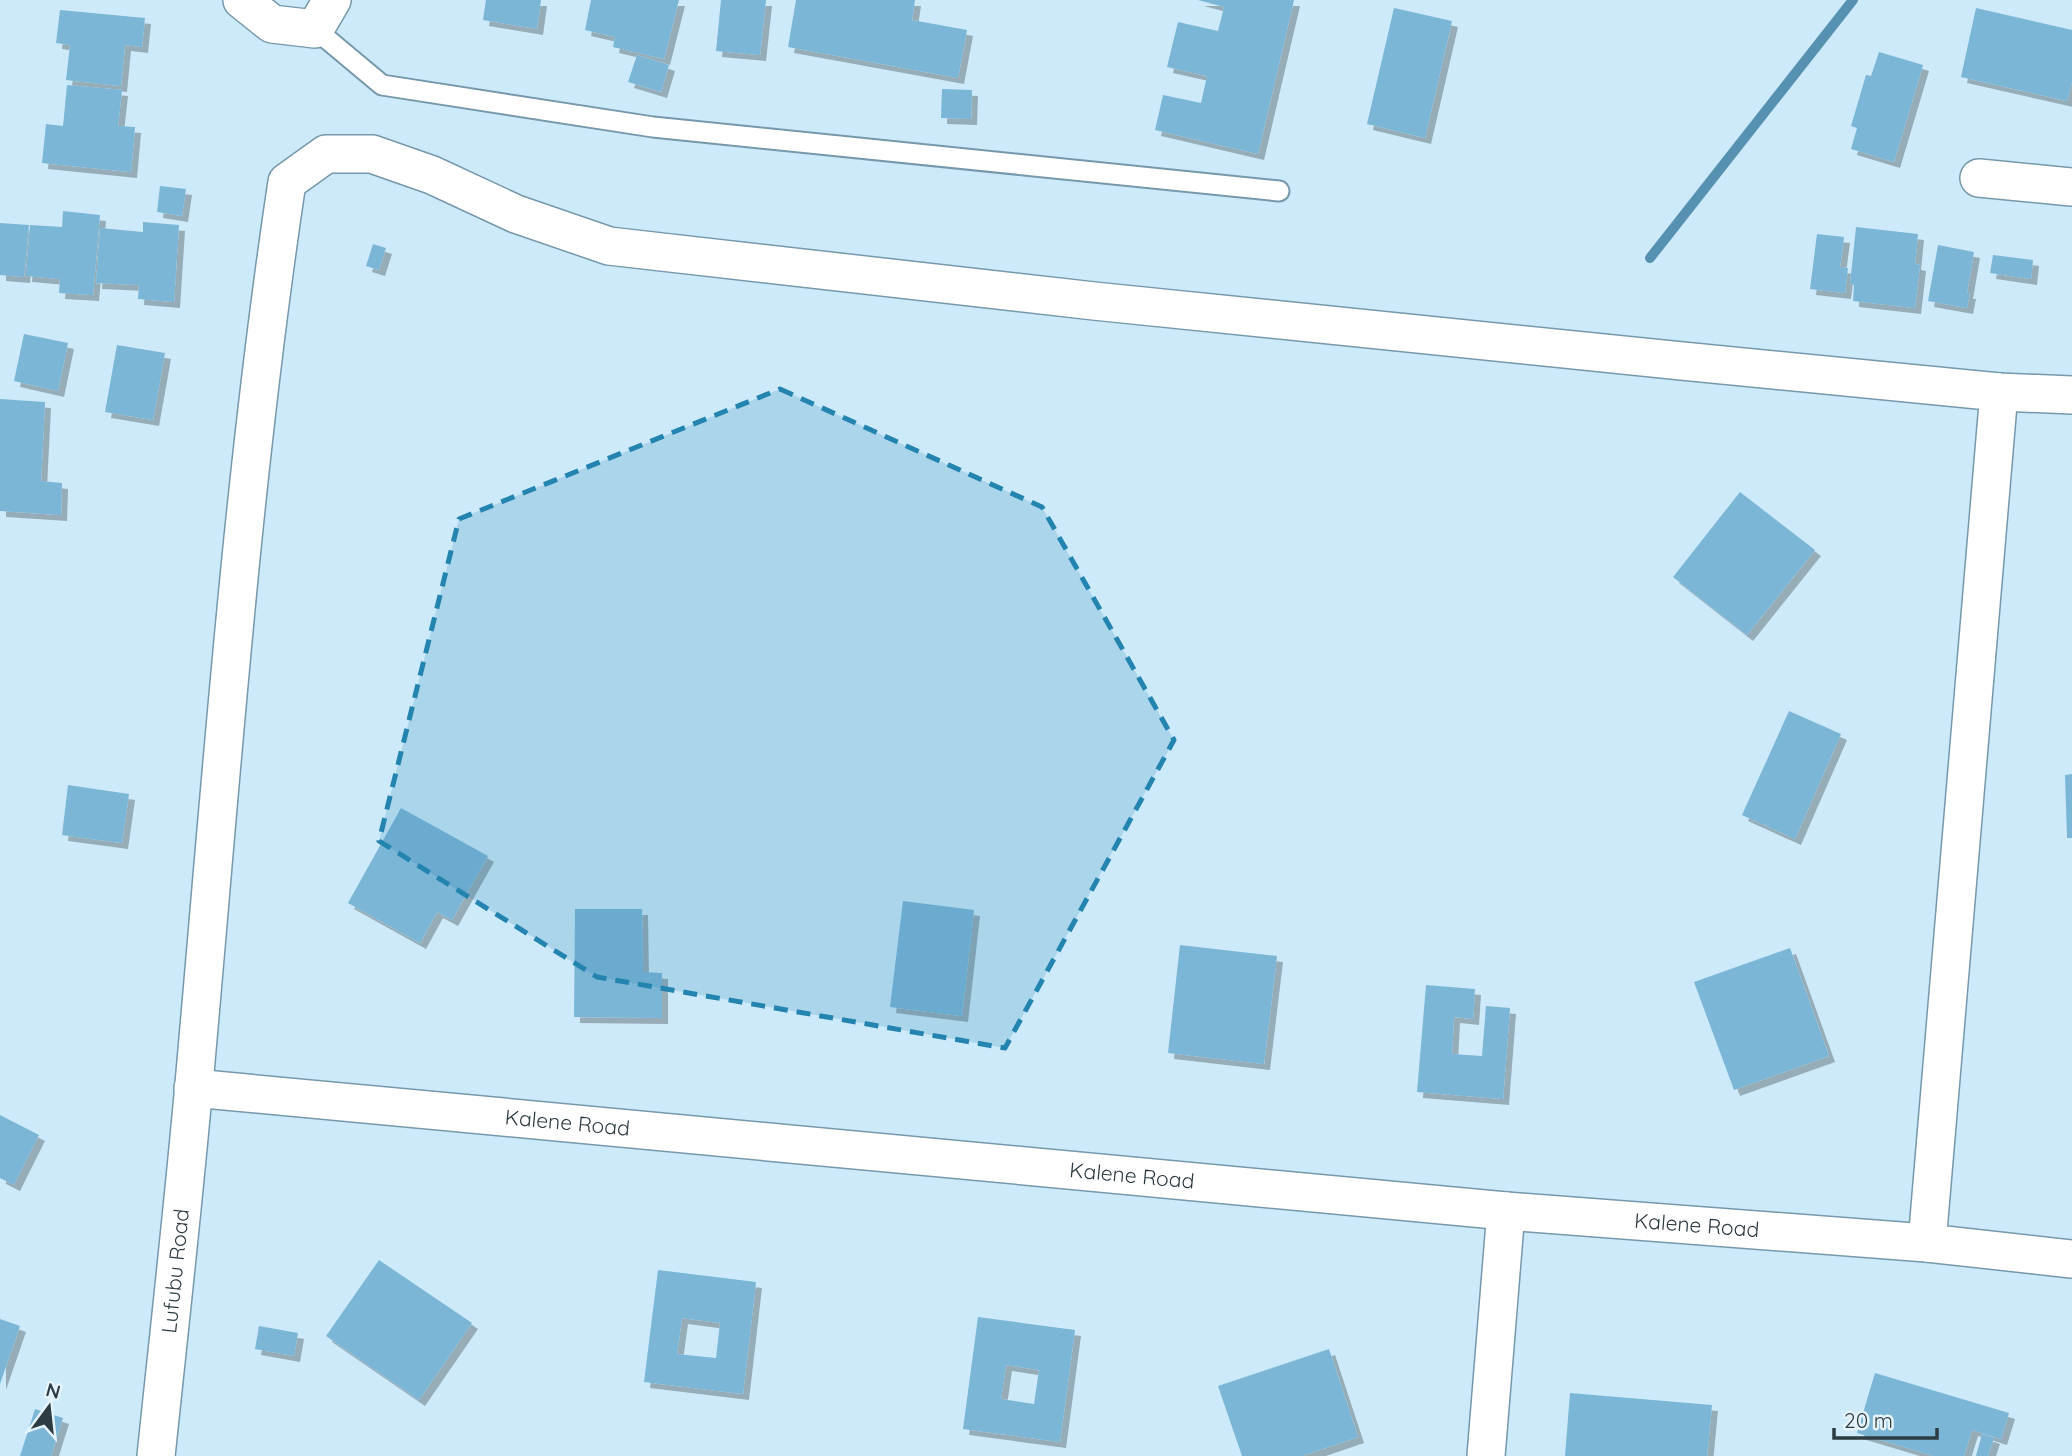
<svg xmlns="http://www.w3.org/2000/svg" width="2072" height="1456" font-family="Quicksand,sans-serif">
  <style>
    .lines { fill: none; stroke-linecap: round; stroke-linejoin: round }
    .stream { stroke: #5791b1; stroke-width: 10 }
    .building { fill: #7bb6d7; fill-rule: evenodd; filter: url(#shadow) }
    .service-casing { stroke: #7698ab; stroke-width: 23 }
    .minor-casing { stroke: #7698ab; stroke-width: 40 }
    .service { stroke: #fff; stroke-width: 19 }
    .minor { stroke: #fff; stroke-width: 37 }
    .marked { fill: #2484b0; fill-opacity: 0.2; stroke: #2484b0; stroke-width: 5; stroke-dasharray: 14 9; stroke-linejoin: round }
    .labels { text-anchor: middle; stroke-width: 7; stroke-linejoin: round; paint-order: stroke }
    .street-label { font-size: 21px; fill: #2d3b43; stroke: #e6f5fd }
  </style>
  <defs>
    <filter id="shadow"><feDropShadow dx="6" dy="6" stdDeviation="0" flood-color="#0004"/></filter>
  </defs>
  <rect width="100%" height="100%" fill="#cdeafa"/>
  <g class="lines">
    <polyline class="stream" points="1650,258 1853,0"/>
  </g>
  <g class="building">
    <polygon points="486,0 541,0 537,29 483,20"/>
    <polygon points="591,0 679,0 664,59 613,47 615,37 585,30"/>
    <polygon points="721,0 766,0 760,55 716,51"/>
    <polygon points="796,0 915,0 912,20 967,30 958,78 788,47"/>
    <polygon points="1198,0 1294,0 1258,154 1155,130 1163,95 1201,103 1207,76 1167,67 1178,22 1218,31 1224,7"/>
    <polygon points="1394,8 1452,21 1425,138 1367,124"/>
    <polygon points="1976,8 2072,30 2072,82 2067,101 1961,77"/>
    <polygon points="60,10 145,18 142,47 125,45 121,86 66,80 70,45 56,43"/>
    <polygon points="1879,52 1923,65 1894,162 1851,149 1857,128 1851,126 1866,75 1871,76"/>
    <polygon points="637,55 669,65 661,92 628,82"/>
    <polygon points="67,85 122,90 118,126 135,127 131,172 42,163 46,124 63,126"/>
    <polygon points="942,89 972,90 971,119 941,118"/>
    <polygon points="160,186 186,189 182,216 157,212"/>
    <polygon points="63,211 100,215 93,295 59,293 60,279 26,276 30,225 62,227"/>
    <polygon points="143,222 179,225 174,302 138,299 139,285 96,283 100,228 143,232"/>
    <polygon points="0,223 29,225 24,277 0,275"/>
    <polygon points="1856,227 1918,234 1915,264 1920,265 1915,308 1853,301 1854,285 1850,284"/>
    <polygon points="1817,234 1844,237 1840,267 1848,268 1845,293 1810,289"/>
    <polygon points="373,244 386,248 379,270 366,266"/>
    <polygon points="1938,245 1974,252 1967,293 1970,293 1967,308 1928,301"/>
    <polygon points="1993,255 2033,260 2031,279 1990,273"/>
    <polygon points="24,334 68,343 58,391 14,381"/>
    <polygon points="117,345 165,353 153,420 105,412"/>
    <polygon points="0,399 45,402 41,481 62,483 61,515 0,511"/>
    <polygon points="1740,492 1815,550 1747,635 1673,577"/>
    <polygon points="1789,711 1841,734 1795,839 1742,815"/>
    <polygon points="2072,774 2072,838 2067,838 2065,775"/>
    <polygon points="68,785 129,794 122,843 62,835"/>
    <polygon points="401,808 488,856 452,920 437,912 420,943 348,903"/>
    <polygon points="903,901 974,910 962,1016 890,1007"/>
    <polygon points="575,909 642,909 643,972 662,973 662,1018 574,1017"/>
    <polygon points="1180,945 1277,956 1264,1064 1168,1053"/>
    <polygon points="1790,948 1829,1056 1734,1090 1694,982"/>
    <polygon points="1426,985 1475,989 1473,1019 1454,1017 1452,1054 1482,1056 1486,1006 1510,1008 1503,1099 1417,1092"/>
    <polygon points="0,1115 39,1135 14,1185 0,1178"/>
    <polygon points="379,1260 472,1323 419,1400 326,1336"/>
    <path d="M 658,1270 L 756,1282 L 743,1394 L 644,1382 ZM 682,1318 L 720,1323 L 716,1358 L 677,1354 Z"/>
    <path d="M 978,1317 L 1075,1330 L 1060,1442 L 963,1429 ZM 1006,1365 L 1039,1370 L 1034,1404 L 1001,1399 Z"/>
    <polygon points="0,1319 20,1326 0,1384"/>
    <polygon points="259,1326 298,1333 294,1356 255,1349"/>
    <polygon points="1329,1349 1358,1437 1302,1456 1242,1456 1218,1386"/>
    <polygon points="1875,1373 2009,1413 2001,1439 1972,1430 1964,1456 1934,1456 1857,1433"/>
    <polygon points="1570,1393 1712,1405 1707,1456 1565,1456"/>
    <polygon points="35,1409 63,1418 51,1456 20,1456"/>
    <polygon points="1982,1434 1994,1438 1988,1456 1976,1456"/>
  </g>
  <g class="lines">
    <g class="service-casing">
      <polyline id="service" points="315,29 382,85 653,127 1279,191"/>
    </g>
    <g class="minor-casing">
      <g id="minor">
        <polyline points="242,0 272,24 315,29 332,0"/>
        <polyline points="1979,178 2072,187"/>
        <path id="s1" d="M 193,1088 L 1506,1211 L 1927,1243 L 2072,1259"/>
        <polyline points="1927,1243 1999,392"/>
        <path id="s2" d="M 156,1456 C 169,1332 183,1208 194,1084 C 221,783 242,481 287,182 L 326,154 L 372,154 L 432,175 L 516,214 L 609,246 L 1094,301 L 1682,361 L 1999,392 L 2072,395"/>
        <polyline points="1486,1456 1506,1211"/>
      </g>
    </g>
    <use href="#service" class="service"/>
    <use href="#minor" class="minor"/>
  </g>
  <path class="marked" d="M 780,389 L 1042,507 L 1174,740 L 1005,1048 L 597,977 L 379,841 L 459,519 Z"/>
  <g class="labels">
    <g class="street-label">
      <text dy="7" stroke="none"><textPath href="#s1" startOffset="376">Kalene Road</textPath></text>
      <text dy="7" stroke="none"><textPath href="#s1" startOffset="943">Kalene Road</textPath></text>
      <text dy="7" stroke="none"><textPath href="#s1" startOffset="1510">Kalene Road</textPath></text>
      <text dy="7" stroke="none"><textPath href="#s2" startOffset="186">Lufubu Road</textPath></text>
    </g>
  </g>
  <g transform="translate(49 1407) rotate(15)" stroke="#e6f5fd" stroke-width="5" paint-order="stroke">
  <path d="M0-5L12 26L0 18L-12 26Z" fill="#2d3b43"/>
  <text y="-10" font-size="19" font-weight="bold" text-anchor="middle" fill="#2d3b43">N</text>
  </g>
  <path d="M1834 1428v10h103v-10" fill="none" stroke="#2d3b43" stroke-width="3.5"/>
  <text x="1844" y="1428" font-size="21" fill="#2d3b43" stroke="#e6f5fd" stroke-width="5" paint-order="stroke">20 m</text>
</svg>
